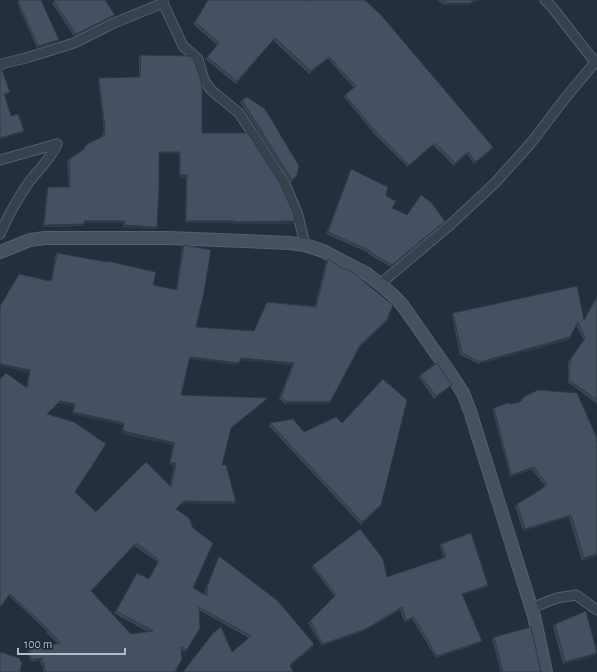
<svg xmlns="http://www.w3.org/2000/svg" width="597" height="672" font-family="'Alegreya Sans',sans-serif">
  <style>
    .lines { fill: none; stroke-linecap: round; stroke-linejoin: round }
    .street-casing { stroke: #565f6c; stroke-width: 11 }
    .secondary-casing { stroke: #565f6c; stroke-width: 14 }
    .street { stroke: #38414e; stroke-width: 9 }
    .secondary { stroke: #465061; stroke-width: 12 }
    .wall { fill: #3b4654; fill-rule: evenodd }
    .shaded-wall { fill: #303945 }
    .building { fill: #455162; stroke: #303945; fill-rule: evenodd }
  </style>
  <rect width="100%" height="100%" fill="#242f3e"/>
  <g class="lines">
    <g class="street-casing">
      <g id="street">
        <polyline points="163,0 163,3 183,46 198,59 204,80 211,90 239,113 267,156 285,184 298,215 305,245"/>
        <polyline points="545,0 552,7 595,62"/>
        <polyline points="0,65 5,63 26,58 74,43 114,23 163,3"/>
        <polyline points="0,160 57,144"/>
        <path d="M 0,234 C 8,216 18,198 29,182 C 39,169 51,159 57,144"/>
        <polyline points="380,284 450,225 495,183 531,143 566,97 597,60"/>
        <polyline points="531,608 557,598 576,595 597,610"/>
      </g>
    </g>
    <g class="secondary-casing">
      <polyline id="secondary" points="0,252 30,240 45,238 169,238 290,243 305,245 323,251 367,274 380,284 393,295 403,306 452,376 463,393 470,411 534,616 546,672"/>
    </g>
    <use href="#street" class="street"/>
    <use href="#secondary" class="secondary"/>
  </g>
  <g class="wall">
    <polygon points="18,0 41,0 57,42 37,48 17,3 19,1"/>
    <polygon points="208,0 305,0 492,149 474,164 467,154 454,166 433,145 408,167 376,136 344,97 345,95 354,88 328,59 309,74 273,40 236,84 205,59 217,45 193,24"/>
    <polygon points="437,0 480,0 468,5 445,5"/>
    <polygon points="54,1 115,15 113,17 74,36 52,3"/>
    <polygon points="141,55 202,133 295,221 294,224 233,224 233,223 185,223 186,178 179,178 179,154 159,154 157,227 155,229 123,227 123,223 84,223 82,226 43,227 47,189 48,187 69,187 67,161 69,159 83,150 102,136 104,130 98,81 99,78 139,77 139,57"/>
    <polygon points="242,100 295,178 291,182 240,102"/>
    <polygon points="351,169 386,196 392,208 407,215 445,221 443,223 391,267 368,254 369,253 326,234 350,171"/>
    <path d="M 184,245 L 196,327 L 254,331 L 266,304 L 267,302 L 315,306 L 326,261 L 328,259 L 387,320 L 386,322 L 360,347 L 329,404 L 285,404 L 279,399 L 292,365 L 240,360 L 237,365 L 189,359 L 181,395 L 266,400 L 230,429 L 222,465 L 236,502 L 234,504 L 182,503 L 176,509 L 193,588 L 205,595 L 205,590 L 218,558 L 219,556 L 314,644 L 313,647 L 290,666 L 232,652 L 249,638 L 199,610 L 187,650 L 185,652 L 181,650 L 175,672 L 43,672 L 43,666 L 41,665 L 40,661 L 30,662 L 28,651 L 30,649 L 58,644 L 46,632 L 47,631 L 9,596 L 26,387 L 49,281 L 51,280 L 55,256 L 57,253 L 153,285 L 176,290 L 182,247 ZM 58,403 L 74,406 L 72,414 L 123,425 L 121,434 L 173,445 L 169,465 L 174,465 L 170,486 L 96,512 L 75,492 L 47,414 ZM 134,546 L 158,562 L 149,579 L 136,575 L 114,613 L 148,632 L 131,634 L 91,591 Z"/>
    <polygon points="597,296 597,404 568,382 568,362 584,341 576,325 569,340 479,364 460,355 452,315 453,313 584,319"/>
    <polygon points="420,375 450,387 434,399 419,377"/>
    <polygon points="494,408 596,441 597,442 597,556 582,561 569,517 523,531 515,506 517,504 537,492 545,486 532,470 510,477 493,411"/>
    <polygon points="270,423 304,432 379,507 361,525 269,426"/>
    <polygon points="441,544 487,587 463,595 480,643 436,658 412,619 405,623 400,610 364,631 322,646 308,623 310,621 335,597 312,567 313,565 387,577 444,558 440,546"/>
    <polygon points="555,624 597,653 595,656 563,664 553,626"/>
    <polygon points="494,637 541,672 501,672 492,639"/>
  </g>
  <g class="shaded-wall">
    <polygon points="476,0 480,0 468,5 445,5 447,3"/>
    <polygon points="115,15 113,17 74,36 76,34"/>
    <polygon points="59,40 57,42 37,48 38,46"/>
    <polygon points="329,57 328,59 309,74 311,71"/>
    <polygon points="10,92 8,94 2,96 4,94"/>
    <polygon points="24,131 22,133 0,140 0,138"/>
    <polygon points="435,143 433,145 408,167 409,165"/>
    <polygon points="493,147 492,149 474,164 476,162"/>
    <polygon points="159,152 180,152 179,154 157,154"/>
    <polygon points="468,152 467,154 454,166 455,163"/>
    <polygon points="180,175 187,175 186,178 179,178"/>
    <polygon points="84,221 125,221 123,223 82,223"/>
    <polygon points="186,221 235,221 233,223 185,223"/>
    <polygon points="295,221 294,224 233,224 235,222"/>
    <polygon points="445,221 443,223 391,267 392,265"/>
    <polygon points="84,224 82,226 43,227 44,225"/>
    <polygon points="125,225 157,227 155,229 123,227"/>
    <polygon points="387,320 386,322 359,347 360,345"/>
    <polygon points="570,337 569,340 479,364 480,362"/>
    <polygon points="190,357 239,363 237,365 188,359"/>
    <polygon points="241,358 294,363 292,365 240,360"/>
    <polygon points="0,364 30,370 29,373 0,366"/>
    <polygon points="452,385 450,387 434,399 436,396"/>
    <polygon points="268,398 266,400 229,430 231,428"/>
    <polygon points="60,401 75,404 74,406 58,403 45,416"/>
    <polygon points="287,402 330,402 329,404 285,404"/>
    <polygon points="73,412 124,423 123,425 72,414"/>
    <polygon points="123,431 175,443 173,445 121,434"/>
    <polygon points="170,463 176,463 174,465 169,465"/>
    <polygon points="534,467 532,470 510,477 511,475"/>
    <polygon points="184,501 236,502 234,504 182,503 174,511"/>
    <polygon points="381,505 361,525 362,522"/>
    <polygon points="571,515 569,517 523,531 525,529"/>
    <polygon points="136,543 134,546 89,593 91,591"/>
    <polygon points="597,554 597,556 582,561 584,558"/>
    <polygon points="488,585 487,587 460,596 462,594"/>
    <polygon points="402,607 400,610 364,631 322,646 323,644"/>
    <polygon points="414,617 412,619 405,623 406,620"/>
    <polygon points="482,641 480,643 436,658 437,656"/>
    <polygon points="314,644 313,647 288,667 290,665"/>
    <polygon points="597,653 595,656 563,664 565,662"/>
    <polygon points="42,658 40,661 30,662 31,660"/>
  </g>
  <g class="building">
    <polygon points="20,0 41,0 59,40 38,46 18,1"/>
    <polygon points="55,0 105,0 115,15 76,34 54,1"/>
    <polygon points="208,0 305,0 306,1 307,0 365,0 381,15 493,147 476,162 468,152 455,163 435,143 409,165 377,133 345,95 356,86 329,57 311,71 275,38 237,81 207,57 219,43 195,22"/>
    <polygon points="442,0 476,0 470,3 447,3"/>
    <polygon points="141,55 190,56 194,60 201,81 202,89 202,133 248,133 281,185 294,215 295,221 235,222 235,221 186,221 187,175 180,175 180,152 159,152 159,186 157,227 125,225 125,221 84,221 84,224 44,225 48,187 70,187 69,159 83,150 87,144 104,136 105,128 99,78 140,77"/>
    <polygon points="2,70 10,92 4,94 11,116 18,114 24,131 0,138 0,71"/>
    <polygon points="247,97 265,109 299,166 297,175 292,180 242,100"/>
    <polygon points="351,169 388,187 386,196 396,201 392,208 407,215 421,195 431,202 445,221 392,265 370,252 371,251 328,232"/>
    <path d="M 184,245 L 211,250 L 204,292 L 196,327 L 254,331 L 267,302 L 316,307 L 328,259 L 343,269 L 347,269 L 352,272 L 393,305 L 387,320 L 360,345 L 330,402 L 287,402 L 281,397 L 294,363 L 241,358 L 239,363 L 190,357 L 181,395 L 268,398 L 231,428 L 222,465 L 226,465 L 236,502 L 184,501 L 176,509 L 189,518 L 193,528 L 213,543 L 193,588 L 207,596 L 207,587 L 219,556 L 278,601 L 314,644 L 290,665 L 293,672 L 183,672 L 213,633 L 221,627 L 232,652 L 251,636 L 199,607 L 200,628 L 187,650 L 181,647 L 182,659 L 175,672 L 45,672 L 44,663 L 42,663 L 42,658 L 31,660 L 30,649 L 61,643 L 48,630 L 48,629 L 10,594 L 0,607 L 0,379 L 6,373 L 27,388 L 30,370 L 0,364 L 0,306 L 19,274 L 50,281 L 50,279 L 52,280 L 57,253 L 107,262 L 107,261 L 156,272 L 153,285 L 177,290 ZM 60,401 L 75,404 L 73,412 L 124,423 L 123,431 L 175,443 L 170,463 L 176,463 L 171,487 L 146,462 L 96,512 L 75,492 L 106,444 L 74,422 L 47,414 ZM 136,543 L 159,560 L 149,579 L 137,573 L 116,611 L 153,631 L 131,634 L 91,591 Z"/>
    <polygon points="577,286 584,320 597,297 597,400 569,380 570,360 585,338 578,322 570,337 480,362 462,353 453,313"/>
    <polygon points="437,363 452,385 436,396 420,375"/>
    <polygon points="383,379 407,400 381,505 362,522 270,423 293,419 304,432 336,417 342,423"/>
    <polygon points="538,390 577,393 597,438 597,440 596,440 597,442 597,554 584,558 571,515 525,529 517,504 537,492 547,485 534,467 511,475 494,408 507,403 511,404 520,402 525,396"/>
    <polygon points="360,529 383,559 387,577 446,557 441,544 471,533 488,585 462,594 482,641 437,656 414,617 406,620 402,607 366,629 323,644 310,621 336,595 313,565"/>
    <polygon points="586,611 597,653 565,662 555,624"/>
    <polygon points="531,627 541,672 503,672 494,637"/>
    <polygon points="0,652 19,658 22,663 20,672 0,672"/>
  </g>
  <path d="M18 648v6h107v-6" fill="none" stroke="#b4bcc9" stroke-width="2"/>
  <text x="24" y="648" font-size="12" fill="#b4bcc9" stroke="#1d2633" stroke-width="3" paint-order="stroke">100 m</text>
</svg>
